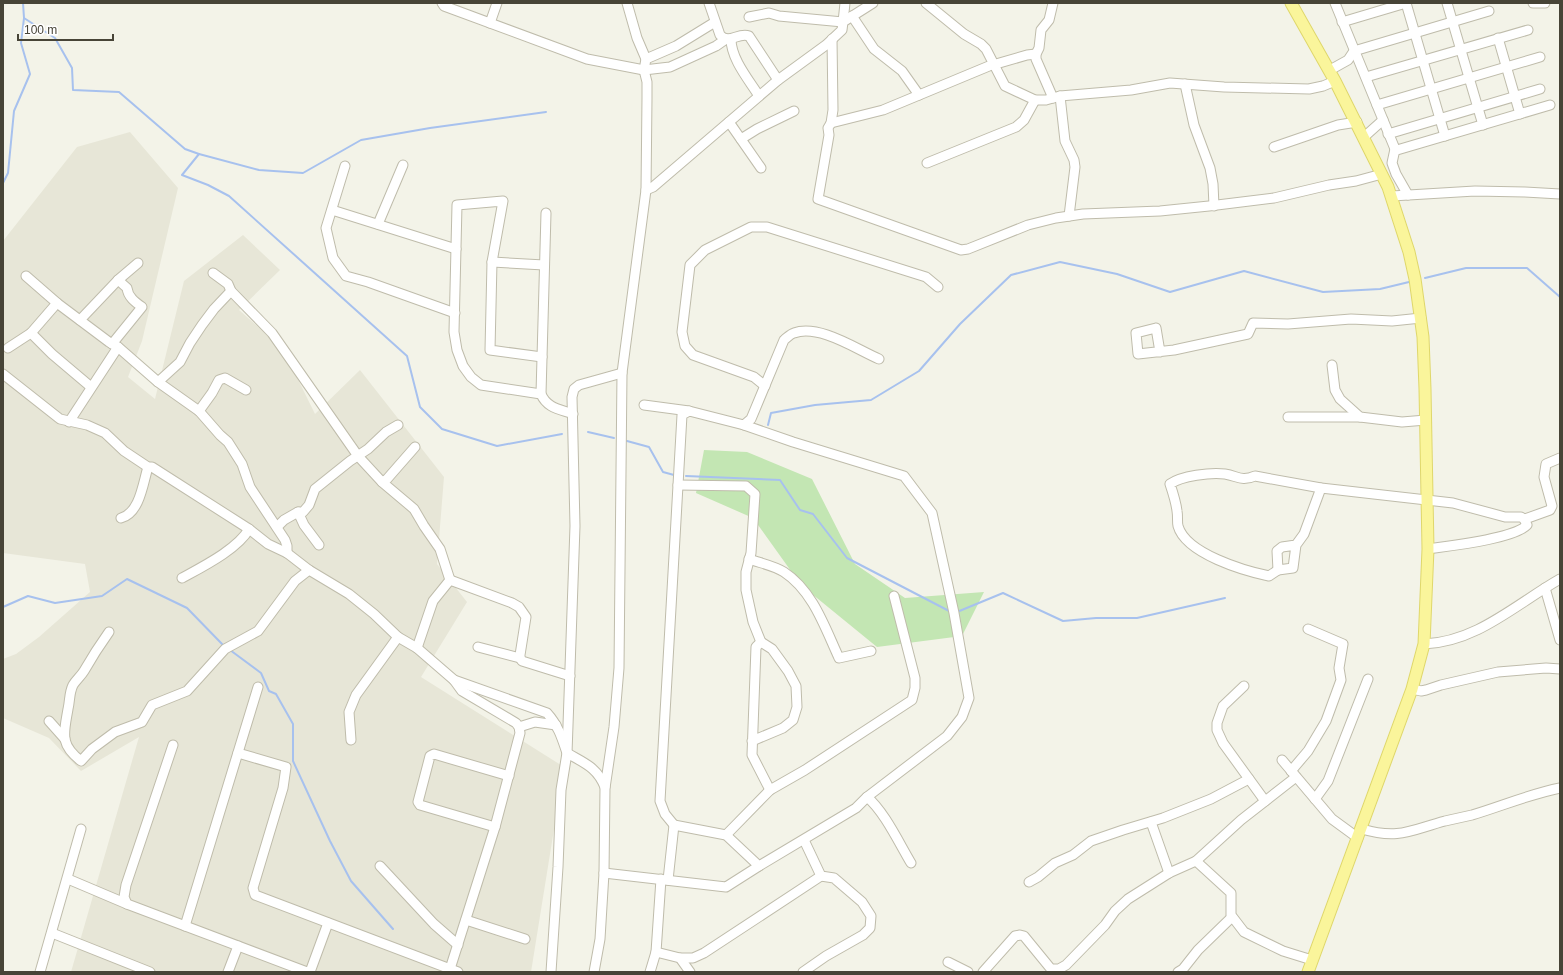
<svg xmlns="http://www.w3.org/2000/svg" width="1563" height="975" font-family="Arial,sans-serif">
  <style>
    .residential { fill: #e7e6d7 }
    .green { fill: #c3e6b3 }
    .lines { fill: none; stroke-linecap: round; stroke-linejoin: round }
    .stream { stroke: #a7c1ee; stroke-width: 2 }
    .minor-casing { stroke: #bfbcab; stroke-width: 11 }
    .major-casing { stroke: #dfd76b; stroke-width: 13 }
    .minor { stroke: #fff; stroke-width: 9 }
    .major { stroke: #faf59b; stroke-width: 11 }
  </style>
  <rect width="100%" height="100%" fill="#f3f3e8"/>
  <polygon class="residential" points="130,132 178,188 142,341 128,377 155,399 184,281 243,235 280,270 239,310 283,349 315,414 360,370 444,477 437,564 467,602 421,677 564,767 531,972 71,972 139,737 81,771 49,738 3,718 3,659 16,654 39,637 90,592 85,564 3,553 3,241 77,147"/>
  <polygon class="green" points="704,450 747,452 812,479 855,564 905,598 984,592 962,636 877,647 801,585 753,518 696,493"/>
  <g class="lines">
    <g class="stream">
      <polyline points="23,3 24,18 55,38 72,68 73,90 119,92 185,149 199,154 182,175 208,185 229,196 407,356 420,407 442,429 497,446 562,434"/>
      <polyline points="199,154 259,170 303,173 361,140 430,128 546,112"/>
      <polyline points="3,183 8,173 14,111 30,74 21,43 24,18"/>
      <polyline points="1425,278 1466,268 1527,268 1560,297"/>
      <polyline points="768,425 771,413 815,405 871,400 919,371 960,324 1011,275 1060,262 1117,274 1170,292 1244,271 1323,292 1380,289 1409,282"/>
      <polyline points="588,432 614,438"/>
      <polyline points="627,441 649,447 663,472 674,475"/>
      <polyline points="686,476 780,480 800,510 813,514 847,558 951,612"/>
      <polyline points="3,607 28,596 55,603 102,596 127,579 187,608 224,646"/>
      <polyline points="957,612 1003,593 1063,621 1096,618 1137,618 1225,598"/>
      <polyline points="230,650 261,673 269,691 276,694 293,724 293,761 330,841 351,881 393,929"/>
    </g>
    <g class="minor-casing">
      <g id="minor">
        <polyline points="442,3 444,6 587,59 644,70 670,67 716,46 726,39"/>
        <polyline points="627,3 637,38 646,59"/>
        <path d="M 709,3 L 720,35 C 729,45 738,32 749,36 L 778,80"/>
        <polyline points="926,3 964,34 981,44 986,49 1005,86 1035,100 1046,100 1060,96 1131,90 1170,83 1224,87 1309,89 1323,86 1335,81"/>
        <polyline points="1053,3 1049,20 1041,30 1039,48 1036,54 1036,59 1053,98"/>
        <polyline points="1335,3 1395,149 1397,150 1550,105"/>
        <polyline points="1406,3 1445,136"/>
        <polyline points="1447,3 1483,125"/>
        <polyline points="1533,3 1545,3"/>
        <polyline points="852,16 874,49 902,71 919,95"/>
        <polyline points="749,17 769,13 779,16 843,22 845,3"/>
        <polyline points="1342,22 1406,3"/>
        <polyline points="490,23 497,3"/>
        <polyline points="1498,38 1520,114"/>
        <path d="M 731,39 C 731,59 749,80 759,96"/>
        <polyline points="832,39 833,110 831,123 828,128 829,135 818,199 961,250 968,249 1028,225 1056,218 1083,214 1160,211 1209,206 1274,198 1329,185 1356,181 1382,174"/>
        <polyline points="1330,70 1348,60 1354,51 1489,11"/>
        <polyline points="1366,77 1528,30"/>
        <polyline points="1185,84 1194,125 1210,168 1213,184 1214,206"/>
        <polyline points="1060,96 1065,141 1074,160 1075,167 1069,216"/>
        <polyline points="1377,105 1540,57"/>
        <polyline points="729,122 761,168"/>
        <polyline points="831,123 883,110 989,66 1027,55 1036,54"/>
        <polyline points="1388,134 1540,89"/>
        <polyline points="1364,137 1383,120"/>
        <polyline points="741,139 757,129 794,111"/>
        <polyline points="1274,147 1338,125 1357,122"/>
        <polyline points="1395,149 1392,163 1396,174 1408,195"/>
        <polyline points="927,163 1016,127 1024,120 1035,100"/>
        <polyline points="345,166 326,228 333,258 346,276 368,282 455,313"/>
        <polyline points="646,190 653,187 778,80 826,45 842,30 843,22 873,3"/>
        <polyline points="1392,196 1475,191 1525,192 1560,194"/>
        <polyline points="332,210 456,249"/>
        <path d="M 546,213 L 541,394 C 547,408 559,409 573,414"/>
        <polyline points="378,224 403,165"/>
        <polyline points="492,262 544,265"/>
        <polyline points="213,273 228,284 231,291 272,333 358,456 382,482 414,509 424,526 440,549 450,580"/>
        <polyline points="26,276 57,303 109,342 118,347 158,382 199,411 220,435 228,442 242,464 250,487 285,540 287,546 287,553"/>
        <polyline points="80,320 118,280 138,263"/>
        <polyline points="31,333 52,354 91,387"/>
        <path d="M 112,344 L 142,307 C 135,302 128,297 127,288 L 118,280"/>
        <polyline points="8,348 31,333 57,303"/>
        <polyline points="1160,352 1156,328 1136,333 1138,354 1174,350 1248,334 1253,323 1288,324 1351,319 1392,321 1421,318"/>
        <polyline points="1332,365 1335,390 1340,399 1360,417 1402,422 1426,420"/>
        <path d="M 3,374 L 60,419 L 87,425 L 105,433 L 124,451 L 148,467 L 152,467 L 249,529 L 268,544 L 287,553 L 309,570 L 349,594 L 374,614 L 398,637 L 417,648 L 454,680 L 547,713 C 558,725 562,738 567,753 C 584,763 597,767 605,787"/>
        <polyline points="158,382 180,362 190,343 202,325 214,309 231,291"/>
        <polyline points="765,386 754,377 693,355 685,346 682,332 690,265 705,250 751,227 767,227 926,277 938,287"/>
        <polyline points="541,394 481,385 471,377 463,366 457,350 454,332 457,205 503,201 492,262 490,350 542,357"/>
        <polyline points="644,405 689,411"/>
        <polyline points="199,411 212,393 219,380 225,378 246,390"/>
        <polyline points="1288,417 1360,417"/>
        <polyline points="69,422 118,347"/>
        <polyline points="744,425 793,442 904,476 932,513 954,613 969,698 962,717 947,736 867,797"/>
        <polyline points="382,482 387,479 415,447"/>
        <polyline points="678,485 746,486 755,494 751,553 746,572 746,590 753,622 761,642"/>
        <polyline points="298,512 304,525 319,545"/>
        <path d="M 121,518 C 140,513 143,483 148,467"/>
        <polyline points="1525,519 1550,510 1552,506 1544,477 1546,464 1560,458"/>
        <polyline points="277,527 284,520 298,512 303,512 309,505 315,489 350,461 368,449 386,432 398,425"/>
        <polyline points="1296,545 1293,568 1278,570 1277,551 1282,547 1296,545 1304,534 1321,488"/>
        <path d="M 749,559 C 760,563 775,566 784,572 C 813,591 825,628 839,658 L 871,651"/>
        <path d="M 1278,570 L 1269,576 C 1245,571 1186,554 1178,526 C 1177,522 1178,516 1177,511 C 1176,502 1173,493 1170,484 C 1181,476 1211,472 1225,474 C 1238,476 1241,482 1255,476 L 1321,488 L 1453,503 L 1505,517 L 1521,517 L 1524,519 L 1527,525 C 1514,539 1448,546 1428,549"/>
        <path d="M 182,578 C 202,567 238,549 249,529"/>
        <polyline points="1545,588 1560,640"/>
        <path d="M 109,632 C 99,646 92,657 84,671 C 81,676 76,680 73,685 C 69,693 70,701 68,709 C 64,733 59,744 81,761 L 92,749 L 115,732 L 142,722 L 152,705 L 187,691 L 225,649 L 258,631 L 295,581 L 309,570"/>
        <path d="M 1424,644 C 1477,642 1516,604 1560,579"/>
        <polyline points="478,647 520,658"/>
        <polyline points="417,648 433,601 450,580 512,603 519,607 526,617 520,655 520,658 522,661 570,676"/>
        <polyline points="1244,686 1223,706 1217,723 1217,730 1223,743 1265,801"/>
        <polyline points="1412,689 1421,691 1426,690 1441,685 1498,672 1546,668 1560,669"/>
        <polyline points="49,721 65,739"/>
        <polyline points="519,727 535,722 556,725"/>
        <polyline points="351,740 349,712 356,695 398,637"/>
        <polyline points="752,741 783,728 793,720 797,707 796,686 788,671 772,649 761,642 756,647 752,755 770,790"/>
        <polyline points="173,745 126,885 124,897 127,904 307,972"/>
        <polyline points="238,753 286,767 283,788 253,888 255,895 458,972"/>
        <polyline points="1282,760 1332,819 1358,838"/>
        <polyline points="1291,771 1308,751 1326,721 1341,680 1339,668 1343,644 1308,629"/>
        <polyline points="1315,799 1328,781 1368,679"/>
        <polyline points="1151,822 1169,873"/>
        <path d="M 674,825 L 665,814 L 660,801 L 682,415 L 689,411 L 744,425 L 751,419 L 784,340 C 787,338 790,334 794,333 C 819,324 856,349 879,359"/>
        <polyline points="495,827 420,805 418,802 430,756 434,754 509,776"/>
        <path d="M 1362,829 C 1399,840 1411,830 1445,821 C 1454,819 1463,817 1472,815 C 1502,806 1530,794 1560,788"/>
        <polyline points="726,835 770,790 805,770 912,700 915,688 915,678 894,596"/>
        <polyline points="1196,861 1231,893 1231,915 1244,932 1283,951 1312,960"/>
        <polyline points="380,866 434,924 458,945"/>
        <polyline points="604,873 726,887 759,866"/>
        <polyline points="68,879 127,904"/>
        <polyline points="661,879 656,952 680,958 690,972"/>
        <path d="M 668,880 L 674,825 L 726,835 L 759,866 L 856,808 L 867,797 C 884,811 899,843 911,863"/>
        <polyline points="1029,882 1038,877 1055,863 1073,855 1091,841 1123,830 1163,818 1211,799 1249,779"/>
        <polyline points="466,920 525,939"/>
        <polyline points="185,926 258,687"/>
        <polyline points="52,933 150,972"/>
        <polyline points="680,958 693,958 704,953 821,876"/>
        <polyline points="948,962 968,972"/>
        <polyline points="450,969 495,827 520,733 519,727 516,723 467,694 462,691 454,680"/>
        <polyline points="40,972 81,829"/>
        <polyline points="228,972 238,946"/>
        <polyline points="310,972 328,923"/>
        <polyline points="551,972 558,867 561,790 567,753 568,725 575,526 572,397 574,389 579,385 622,373"/>
        <polyline points="594,972 600,939 604,873 605,788 614,727 619,668 622,373 646,190 647,98 647,82 644,70 646,59 676,46 715,22"/>
        <polyline points="650,972 656,952"/>
        <polyline points="803,972 826,956 863,935 870,928 871,916 862,902 834,878 821,876 804,840"/>
        <polyline points="983,972 1015,936 1020,935 1024,936 1051,969 1059,969 1066,965 1105,925 1115,911 1128,899 1169,873 1196,861 1241,820 1296,777"/>
        <polyline points="1178,972 1183,969 1198,950 1232,917"/>
      </g>
    </g>
    <g class="major-casing">
      <polyline id="major" points="1291,3 1335,81 1388,187 1409,252 1415,279 1423,337 1425,389 1428,549 1424,644 1412,689 1308,972"/>
    </g>
    <use href="#minor" class="minor"/>
    <use href="#major" class="major"/>
  </g>
  <rect width="1563" height="975" fill="none" stroke="#474437" stroke-width="8"/>
  <path d="M18 34v6h95v-6" fill="none" stroke="#474437" stroke-width="2"/>
  <text x="24" y="34" font-size="12" fill="#474437" stroke="#ffffff" stroke-width="3" paint-order="stroke">100 m</text>
</svg>
